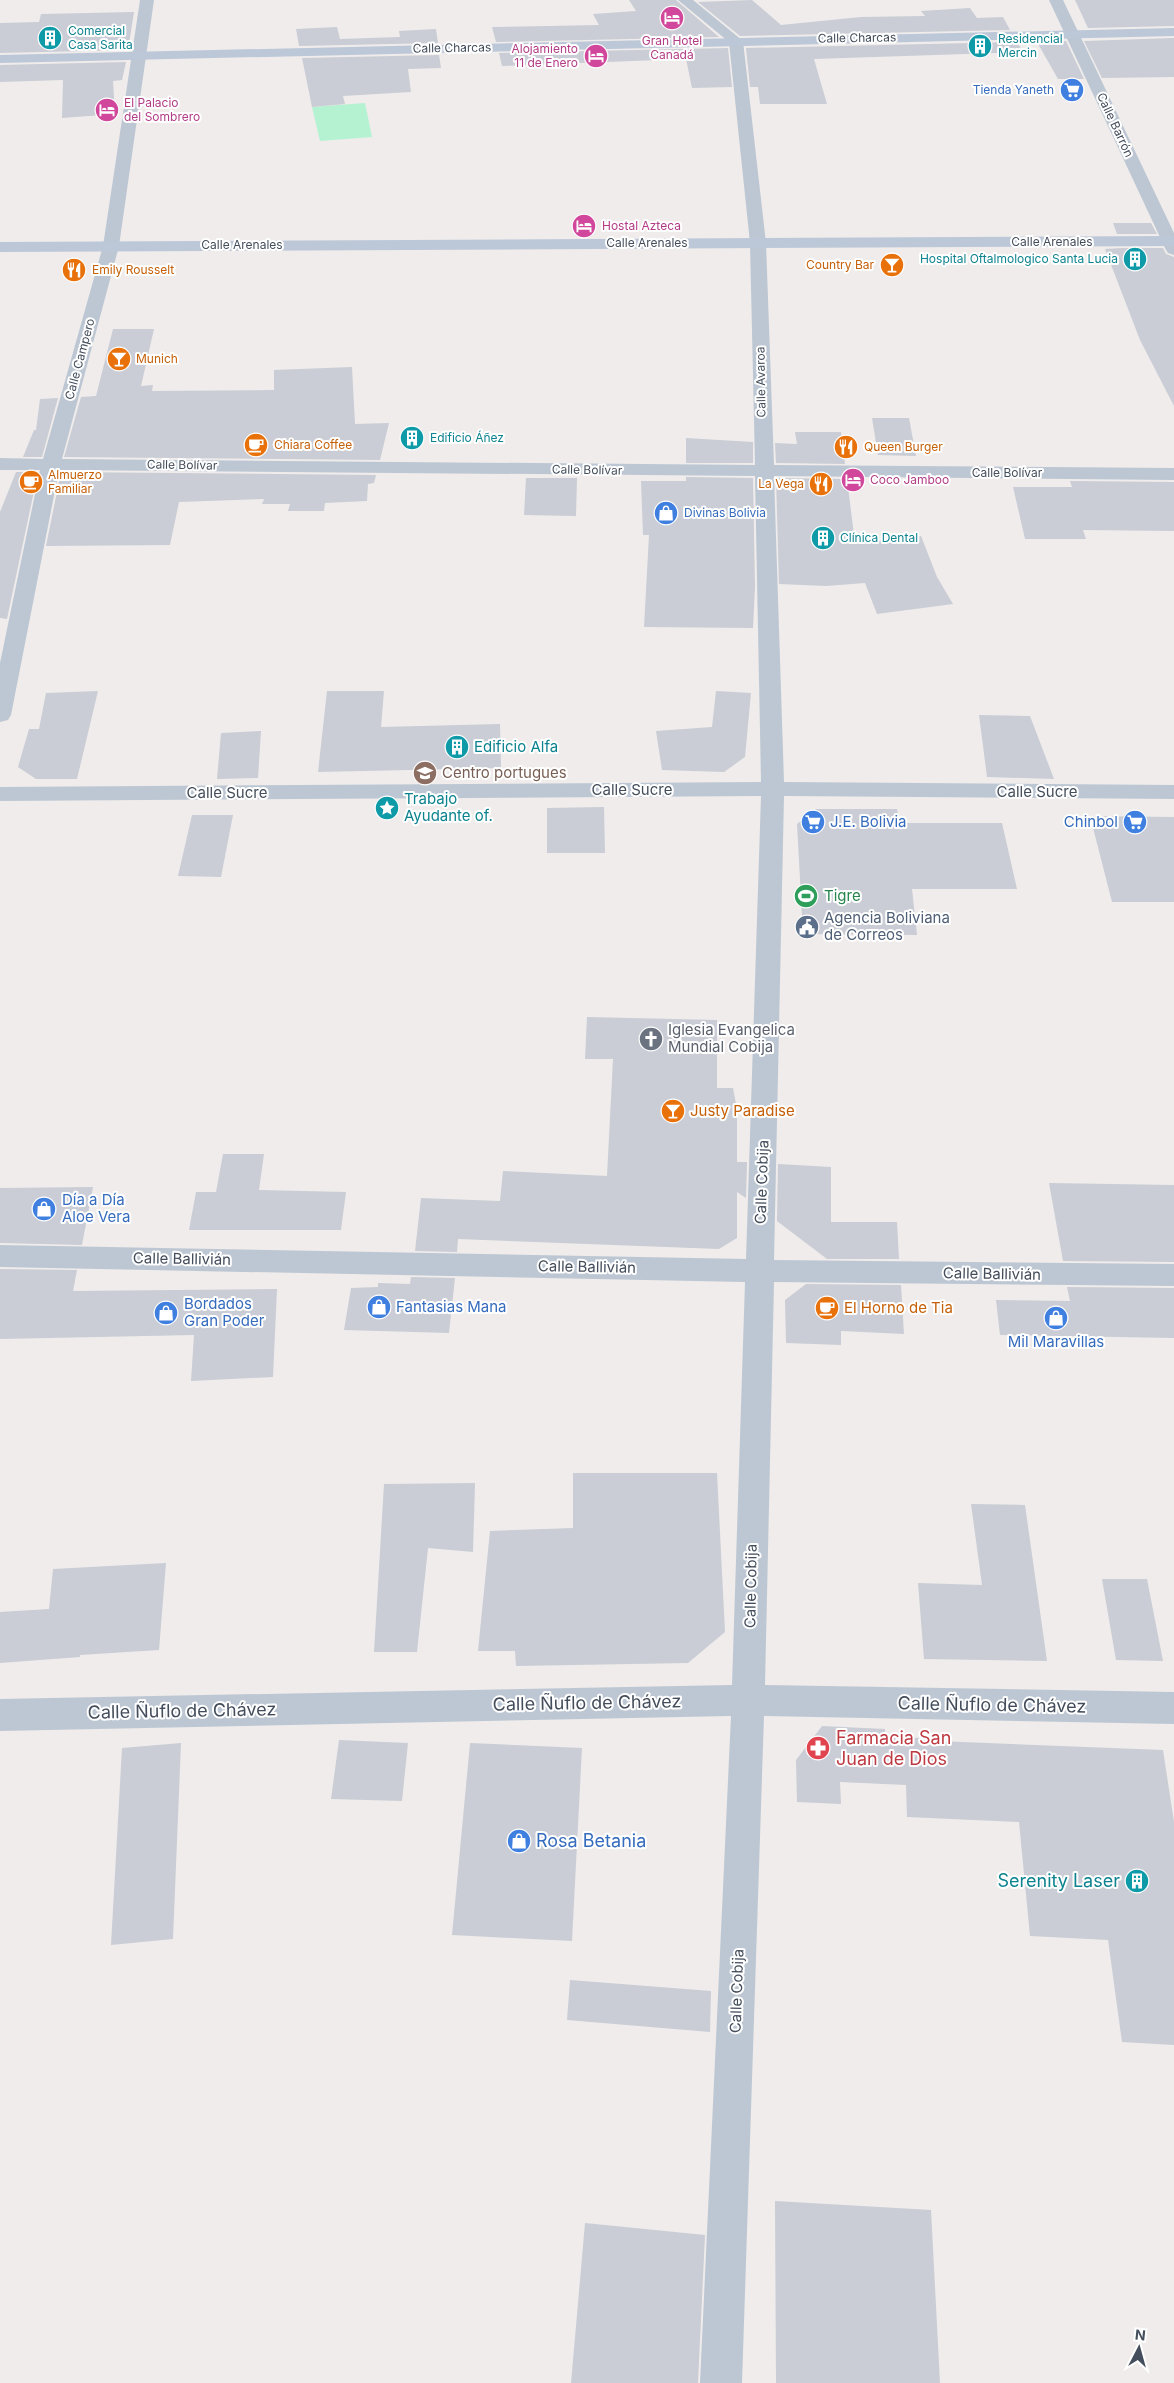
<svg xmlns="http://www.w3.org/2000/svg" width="1174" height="2383" font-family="Inter,sans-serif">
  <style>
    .green { fill: #b4f2d2 }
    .building { fill: #cacdd5 }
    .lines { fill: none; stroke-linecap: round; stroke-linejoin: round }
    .street { fill: #bdc7d3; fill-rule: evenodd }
    .secondary { fill: #bcc7d8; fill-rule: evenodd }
    .labels { text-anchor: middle; stroke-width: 4; stroke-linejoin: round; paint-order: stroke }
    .far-culture-label { font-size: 12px; fill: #0d838f; stroke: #fff; text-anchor: start }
    .far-street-label { font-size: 12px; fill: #434d5b; stroke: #fff }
    .far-hotel-label { font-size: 12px; fill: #b23c85; stroke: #fff; text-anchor: start }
    .far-shop-label { font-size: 12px; fill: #366cbe; stroke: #fff; text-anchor: end }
    .far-food-label { font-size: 12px; fill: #c56008; stroke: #fff; text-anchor: start }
    .culture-label { font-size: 15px; fill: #0d838f; stroke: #fff; text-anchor: start }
    .education-label { font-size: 15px; fill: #785e54; stroke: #fff; text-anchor: start }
    .street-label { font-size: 15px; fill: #434d5b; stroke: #fff }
    .shop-label { font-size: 15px; fill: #366cbe; stroke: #fff; text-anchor: start }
    .leisure-label { font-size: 15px; fill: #27864d; stroke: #fff; text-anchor: start }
    .service-label { font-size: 15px; fill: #4e5e75; stroke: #fff; text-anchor: start }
    .worship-label { font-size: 15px; fill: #5b616d; stroke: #fff; text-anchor: start }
    .food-label { font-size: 15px; fill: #c56008; stroke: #fff; text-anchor: start }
    .near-street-label { font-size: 18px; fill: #434d5b; stroke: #fff }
    .near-health-label { font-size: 18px; fill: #be3a42; stroke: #fff; text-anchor: start }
    .near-shop-label { font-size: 18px; fill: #366cbe; stroke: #fff; text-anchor: start }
    .near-culture-label { font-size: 18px; fill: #0d838f; stroke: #fff; text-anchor: end }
  </style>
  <rect width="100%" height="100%" fill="#efeceb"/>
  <polygon class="green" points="365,103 372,137 320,141 312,107"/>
  <g class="building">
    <polygon points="629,0 676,0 719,37 496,42 492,27 599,25 593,14 636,11"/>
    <polygon points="752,0 781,25 861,17 925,16 921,11 970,8 977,18 1003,17 1010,30 740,36 698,2"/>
    <polygon points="1075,0 1174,0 1174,26 1088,28"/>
    <polygon points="134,12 128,50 0,53 0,23 39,22 41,14"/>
    <polygon points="337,27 340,39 400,37 399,31 436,29 438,43 299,46 296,29"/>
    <polygon points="1174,38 1174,77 1102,78 1084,41"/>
    <polygon points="1066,41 1084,79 1058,79 1037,42"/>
    <polygon points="1017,42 1023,52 814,59 827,104 760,104 758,87 750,87 746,48"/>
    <polygon points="728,48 732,87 692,88 686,59 502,66 499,53"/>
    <polygon points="439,55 441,68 408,69 411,92 343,96 345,104 312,107 302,58"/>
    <polygon points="126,62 122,80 113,81 115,114 62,118 63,80 0,82 0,65"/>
    <polygon points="1113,223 1151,223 1157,234 1117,234"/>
    <polygon points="1122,248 1163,248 1166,254 1174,257 1174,406 1140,340 1105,249"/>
    <polygon points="113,329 154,329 141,386 153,385 152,391 274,390 274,370 352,367 355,424 389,423 380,460 64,457 81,397 96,396"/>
    <polygon points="58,398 42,457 23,457 34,430 36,430 40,399"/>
    <polygon points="872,418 909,418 916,456 878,455"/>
    <polygon points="795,432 841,432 845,464 776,463 775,443 797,444"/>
    <polygon points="686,438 753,442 753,463 686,463"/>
    <polygon points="16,472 38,472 7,619 0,618 0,512"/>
    <polygon points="61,472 376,475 374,483 368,484 367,501 325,503 324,511 288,511 290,504 262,504 264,499 179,502 170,545 46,546"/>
    <polygon points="686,477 753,478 755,587 753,628 644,627 649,535 643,535 641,481 686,481"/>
    <polygon points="526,478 577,478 576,516 524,515"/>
    <polygon points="776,478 847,479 855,543 921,536 937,577 953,604 877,614 865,583 826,586 779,584"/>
    <polygon points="1070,481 1174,482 1174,531 1083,530 1086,539 1025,539 1013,487 1072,487"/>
    <polygon points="98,691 77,779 36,779 18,767 29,729 39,729 46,693"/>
    <polygon points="327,691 384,691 381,727 500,724 501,768 318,772"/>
    <polygon points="716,691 751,693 745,757 724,772 662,770 656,731 712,727"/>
    <polygon points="979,715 1030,716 1054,779 987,777"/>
    <polygon points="261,731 258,778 217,779 221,733"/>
    <polygon points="604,807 605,853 547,853 547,808"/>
    <polygon points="816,809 897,809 900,823 1002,823 1017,889 912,889 917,935 803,934 797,824"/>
    <polygon points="192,815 233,815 221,877 178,876"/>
    <polygon points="1090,816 1174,817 1174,902 1112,902"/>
    <polygon points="587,1017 717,1020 717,1088 733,1088 737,1109 737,1162 747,1162 746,1198 737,1192 737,1238 719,1249 458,1239 457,1252 415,1251 421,1198 500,1201 503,1171 607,1176 613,1059 585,1059"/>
    <polygon points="223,1154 264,1154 259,1190 346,1192 341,1230 189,1230 196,1192 216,1192"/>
    <polygon points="778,1164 831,1167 831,1222 897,1222 899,1259 827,1259 777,1221"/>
    <polygon points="1049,1183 1174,1185 1174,1262 1063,1261"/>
    <polygon points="93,1187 82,1245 0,1243 0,1188"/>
    <polygon points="0,1269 77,1270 73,1291 277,1289 273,1377 191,1381 194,1335 0,1339"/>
    <polygon points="411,1277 455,1278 449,1333 344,1330 351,1288 378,1287 378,1283 410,1284"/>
    <polygon points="806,1284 901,1285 904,1334 841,1331 841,1345 786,1343 785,1300"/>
    <polygon points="1067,1287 1174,1288 1174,1338 1000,1335 996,1300 1070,1301"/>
    <polygon points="573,1473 717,1473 725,1632 688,1663 516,1666 515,1651 478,1651 490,1531 573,1528"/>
    <polygon points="475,1483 473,1552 428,1548 417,1652 374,1652 384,1484"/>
    <polygon points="971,1504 1025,1505 1047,1661 924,1659 918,1583 982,1585"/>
    <polygon points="166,1563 159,1650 80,1655 80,1657 0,1663 0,1612 49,1609 53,1569"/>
    <polygon points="1102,1579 1147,1579 1163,1661 1116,1660"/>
    <polygon points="822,1726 885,1729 885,1736 937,1739 937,1741 1163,1750 1174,1822 1174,2045 1122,2042 1108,1940 1030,1936 1019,1822 907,1817 906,1785 840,1782 841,1804 797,1802 796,1760"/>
    <polygon points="339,1740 408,1743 402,1801 331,1799"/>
    <polygon points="181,1743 173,1939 111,1945 122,1748"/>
    <polygon points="470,1743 582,1748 572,1941 452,1935"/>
    <polygon points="570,1980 711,1991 710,2032 567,2020"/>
    <polygon points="775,2201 931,2210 940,2383 776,2383"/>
    <polygon points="585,2223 705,2235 698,2383 571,2383"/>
  </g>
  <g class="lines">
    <g class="street">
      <polygon points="140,0 154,0 119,246 62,459 755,465 750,243 729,42 678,0 693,0 743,41 766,243 774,465 1174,468 1174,480 774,476 784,782 1174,785 1174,799 784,796 774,1260 1174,1264 1174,1286 774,1282 765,1685 1174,1692 1174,1724 764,1716 742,2383 700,2383 731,1716 0,1731 0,1699 732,1685 745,1282 0,1267 0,1245 746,1259 761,796 0,801 0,787 761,782 755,476 59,470 11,715 8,720 0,722 0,663 40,470 0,470 0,458 43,459 103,246"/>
      <polygon points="1049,0 1063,0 1174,233 1174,255 1168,253 1166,250"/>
    </g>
    <g class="secondary">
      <polygon points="1174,28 1174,36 0,63 0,55"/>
      <polygon points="1174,236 1174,246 0,252 0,242"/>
    </g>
  </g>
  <defs>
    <g id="hotel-disc" transform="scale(1.25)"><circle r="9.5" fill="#d1479c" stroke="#fff"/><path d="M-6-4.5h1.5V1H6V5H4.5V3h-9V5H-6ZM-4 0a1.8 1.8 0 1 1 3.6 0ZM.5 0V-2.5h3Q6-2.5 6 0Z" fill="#fff"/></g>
    <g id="building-disc" transform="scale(1.25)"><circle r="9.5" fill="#0f9aa8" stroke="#fff"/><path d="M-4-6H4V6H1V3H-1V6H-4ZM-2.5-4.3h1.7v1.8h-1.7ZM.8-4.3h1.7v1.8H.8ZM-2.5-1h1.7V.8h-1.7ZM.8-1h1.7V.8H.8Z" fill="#fff"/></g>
    <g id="supermarket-disc" transform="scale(1.25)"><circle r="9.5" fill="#3f7fe0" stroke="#fff"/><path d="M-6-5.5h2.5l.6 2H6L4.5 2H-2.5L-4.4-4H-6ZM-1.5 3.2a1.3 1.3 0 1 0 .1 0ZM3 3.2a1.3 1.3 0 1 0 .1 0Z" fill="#fff"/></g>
    <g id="bar-disc" transform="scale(1.25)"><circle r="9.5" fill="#e8710a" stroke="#fff"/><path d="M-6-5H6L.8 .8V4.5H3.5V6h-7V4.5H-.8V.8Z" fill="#fff"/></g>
    <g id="restaurant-disc" transform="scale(1.25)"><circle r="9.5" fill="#e8710a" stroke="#fff"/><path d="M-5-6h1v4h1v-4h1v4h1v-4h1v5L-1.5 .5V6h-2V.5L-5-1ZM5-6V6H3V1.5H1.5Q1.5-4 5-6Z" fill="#fff"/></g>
    <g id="cafe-disc" transform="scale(1.25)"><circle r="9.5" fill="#e8710a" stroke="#fff"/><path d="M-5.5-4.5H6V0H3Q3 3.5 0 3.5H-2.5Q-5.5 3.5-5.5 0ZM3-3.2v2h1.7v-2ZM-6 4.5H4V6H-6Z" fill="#fff"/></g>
    <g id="shop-disc" transform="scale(1.25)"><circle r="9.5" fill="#3f7fe0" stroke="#fff"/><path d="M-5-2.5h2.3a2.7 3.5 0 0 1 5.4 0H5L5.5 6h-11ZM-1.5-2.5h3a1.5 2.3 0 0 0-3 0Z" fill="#fff"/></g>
    <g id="school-disc" transform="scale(1.25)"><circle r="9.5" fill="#8d6e63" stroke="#fff"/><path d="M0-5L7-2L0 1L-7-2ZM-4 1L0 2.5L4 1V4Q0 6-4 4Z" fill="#fff"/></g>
    <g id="sight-disc" transform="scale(1.25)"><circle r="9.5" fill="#0f9aa8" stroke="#fff"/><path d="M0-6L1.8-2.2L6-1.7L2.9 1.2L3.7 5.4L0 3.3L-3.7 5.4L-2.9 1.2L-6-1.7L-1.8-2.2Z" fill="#fff"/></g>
    <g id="stadium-disc" transform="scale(1.25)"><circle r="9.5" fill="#2e9e5b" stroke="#fff"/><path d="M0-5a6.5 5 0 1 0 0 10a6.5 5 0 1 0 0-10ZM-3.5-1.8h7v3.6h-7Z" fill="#fff"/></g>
    <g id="civic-disc" transform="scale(1.25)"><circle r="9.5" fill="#5c6f8a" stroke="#fff"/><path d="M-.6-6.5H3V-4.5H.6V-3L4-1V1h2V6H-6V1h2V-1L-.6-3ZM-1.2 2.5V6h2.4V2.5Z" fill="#fff"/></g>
    <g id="church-disc" transform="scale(1.25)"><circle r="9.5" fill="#6b7280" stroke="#fff"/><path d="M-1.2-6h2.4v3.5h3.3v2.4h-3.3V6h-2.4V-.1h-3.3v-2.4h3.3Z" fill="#fff"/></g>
    <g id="pharmacy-disc" transform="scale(1.25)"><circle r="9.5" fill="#e0444e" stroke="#fff"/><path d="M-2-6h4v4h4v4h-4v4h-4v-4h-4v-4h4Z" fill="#fff"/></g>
  </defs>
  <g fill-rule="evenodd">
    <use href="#hotel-disc" x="672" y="18"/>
    <use href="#building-disc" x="50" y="38"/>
    <use href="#building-disc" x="980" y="46"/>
    <use href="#hotel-disc" x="596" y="56"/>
    <use href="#supermarket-disc" x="1072" y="90"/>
    <use href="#hotel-disc" x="107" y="110"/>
    <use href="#hotel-disc" x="584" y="226"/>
    <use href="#building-disc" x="1135" y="259"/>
    <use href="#bar-disc" x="892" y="265"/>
    <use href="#restaurant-disc" x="74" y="270"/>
    <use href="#bar-disc" x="119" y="359"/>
    <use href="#building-disc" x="412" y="438"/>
    <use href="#cafe-disc" x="256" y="445"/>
    <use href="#restaurant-disc" x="846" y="447"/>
    <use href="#hotel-disc" x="853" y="480"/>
    <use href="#cafe-disc" x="31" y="482"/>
    <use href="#restaurant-disc" x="821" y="484"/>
    <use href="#shop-disc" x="666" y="513"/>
    <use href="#building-disc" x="823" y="538"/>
    <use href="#building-disc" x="457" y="747"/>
    <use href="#school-disc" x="425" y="773"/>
    <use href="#sight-disc" x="387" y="808"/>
    <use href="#supermarket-disc" x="813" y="822"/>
    <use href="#supermarket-disc" x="1135" y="822"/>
    <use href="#stadium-disc" x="806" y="896"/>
    <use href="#civic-disc" x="807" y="927"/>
    <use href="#church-disc" x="651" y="1039"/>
    <use href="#bar-disc" x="673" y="1111"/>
    <use href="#shop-disc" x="44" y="1209"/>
    <use href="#shop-disc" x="379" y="1307"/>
    <use href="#cafe-disc" x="827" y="1308"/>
    <use href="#shop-disc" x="166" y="1313"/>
    <use href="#shop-disc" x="1056" y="1318"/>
    <use href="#pharmacy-disc" x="818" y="1748"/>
    <use href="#shop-disc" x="519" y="1841"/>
    <use href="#building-disc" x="1137" y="1881"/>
  </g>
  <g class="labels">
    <g class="far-culture-label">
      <text x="68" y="35">Comercial<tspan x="68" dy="14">Casa Sarita</tspan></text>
      <text x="998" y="43">Residencial<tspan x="998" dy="14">Mercin</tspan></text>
      <text x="1118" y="263" text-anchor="end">Hospital Oftalmologico Santa Lucia</text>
      <text x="430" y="442">Edificio Áñez</text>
      <text x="840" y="542">Clínica Dental</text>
    </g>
    <g class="far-street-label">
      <text transform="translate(857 38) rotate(-1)" y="4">Calle Charcas</text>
      <text transform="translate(452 48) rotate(-1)" y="4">Calle Charcas</text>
      <text transform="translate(1115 125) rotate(65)" y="4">Calle Barrón</text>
      <text x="1052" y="246">Calle Arenales</text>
      <text x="647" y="247">Calle Arenales</text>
      <text x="242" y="249">Calle Arenales</text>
      <text transform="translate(80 359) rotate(-75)" y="4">Calle Campero</text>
      <text transform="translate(761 382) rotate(-91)" y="4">Calle Avaroa</text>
      <text transform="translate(182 465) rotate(1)" y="4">Calle Bolívar</text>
      <text transform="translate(587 470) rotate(1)" y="4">Calle Bolívar</text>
      <text x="1007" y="477">Calle Bolívar</text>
    </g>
    <g class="far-hotel-label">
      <text x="672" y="45" text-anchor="middle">Gran Hotel<tspan x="672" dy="14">Canadá</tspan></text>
      <text x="578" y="53" text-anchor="end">Alojamiento<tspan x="578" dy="14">11 de Enero</tspan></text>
      <text x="124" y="107">El Palacio<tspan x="124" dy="14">del Sombrero</tspan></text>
      <text x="602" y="230">Hostal Azteca</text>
      <text x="870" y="484">Coco Jamboo</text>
    </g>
    <g class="far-shop-label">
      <text x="1054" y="94">Tienda Yaneth</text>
      <text x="684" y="517" text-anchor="start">Divinas Bolivia</text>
    </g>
    <g class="far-food-label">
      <text x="874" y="269" text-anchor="end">Country Bar</text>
      <text x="92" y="274">Emily Rousselt</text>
      <text x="136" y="363">Munich</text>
      <text x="274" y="449">Chiara Coffee</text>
      <text x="864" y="451">Queen Burger</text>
      <text x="48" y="479">Almuerzo<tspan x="48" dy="14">Familiar</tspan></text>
      <text x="804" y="488" text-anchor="end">La Vega</text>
    </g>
    <g class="culture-label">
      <text x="474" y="752">Edificio Alfa</text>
      <text x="404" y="804">Trabajo<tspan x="404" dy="17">Ayudante of.</tspan></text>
    </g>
    <g class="education-label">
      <text x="442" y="778">Centro portugues</text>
    </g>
    <g class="street-label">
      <text x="632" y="795">Calle Sucre</text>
      <text x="1037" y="797">Calle Sucre</text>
      <text x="227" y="798">Calle Sucre</text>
      <text transform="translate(762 1182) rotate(-88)" y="5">Calle Cobija</text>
      <text transform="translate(182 1259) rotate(1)" y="5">Calle Ballivián</text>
      <text transform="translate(587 1267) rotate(1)" y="5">Calle Ballivián</text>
      <text transform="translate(992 1274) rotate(1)" y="5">Calle Ballivián</text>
      <text transform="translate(751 1586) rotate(-89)" y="5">Calle Cobija</text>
      <text transform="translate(737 1991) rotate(-88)" y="5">Calle Cobija</text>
    </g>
    <g class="shop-label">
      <text x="830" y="827">J.E. Bolivia</text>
      <text x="1118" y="827" text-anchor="end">Chinbol</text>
      <text x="62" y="1205">Día a Día<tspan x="62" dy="17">Aloe Vera</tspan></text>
      <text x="184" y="1309">Bordados<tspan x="184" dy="17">Gran Poder</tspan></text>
      <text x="396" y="1312">Fantasias Mana</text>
      <text x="1056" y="1347" text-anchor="middle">Mil Maravillas</text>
    </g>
    <g class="leisure-label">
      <text x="824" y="901">Tigre</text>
    </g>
    <g class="service-label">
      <text x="824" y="923">Agencia Boliviana<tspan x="824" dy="17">de Correos</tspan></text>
    </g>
    <g class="worship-label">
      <text x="668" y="1035">Iglesia Evangelica<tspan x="668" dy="17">Mundial Cobija</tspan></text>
    </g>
    <g class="food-label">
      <text x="690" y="1116">Justy Paradise</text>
      <text x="844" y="1313">El Horno de Tia</text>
    </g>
    <g class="near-street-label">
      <text transform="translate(587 1703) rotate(-1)" y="6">Calle Ñuflo de Chávez</text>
      <text transform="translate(992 1705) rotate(1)" y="6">Calle Ñuflo de Chávez</text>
      <text transform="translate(182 1711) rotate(-1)" y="6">Calle Ñuflo de Chávez</text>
    </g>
    <g class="near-health-label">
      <text x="836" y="1744">Farmacia San<tspan x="836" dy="21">Juan de Dios</tspan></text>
    </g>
    <g class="near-shop-label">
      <text x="536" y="1847">Rosa Betania</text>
    </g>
    <g class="near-culture-label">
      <text x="1120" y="1887">Serenity Laser</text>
    </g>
  </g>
  <g transform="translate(1139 2348) rotate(6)" stroke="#ffffff" stroke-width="4" paint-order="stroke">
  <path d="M0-4L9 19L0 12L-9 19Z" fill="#434d5b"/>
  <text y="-8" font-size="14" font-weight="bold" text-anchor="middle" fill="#434d5b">N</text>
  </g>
</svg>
